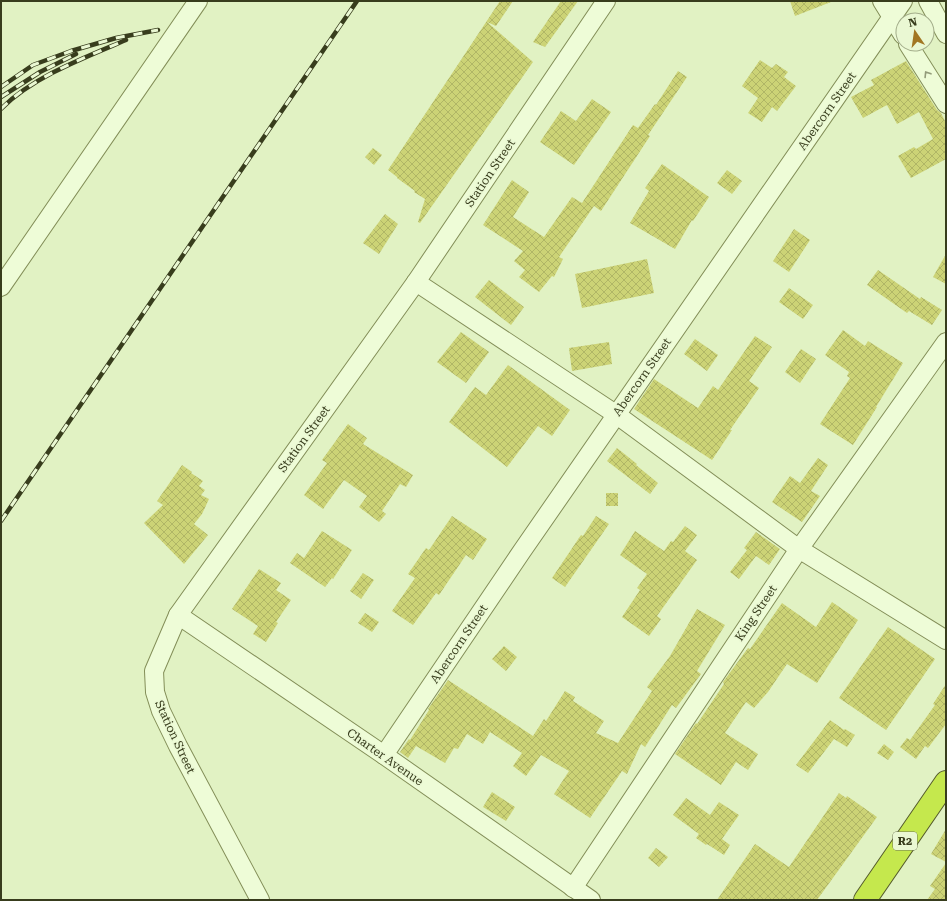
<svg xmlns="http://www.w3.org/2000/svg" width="947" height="901" font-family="'Roboto Serif',serif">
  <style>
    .building { fill: url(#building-cross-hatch) }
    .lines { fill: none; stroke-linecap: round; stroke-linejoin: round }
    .minor-casing { stroke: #838e58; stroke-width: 20 }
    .highway-casing { stroke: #555b2c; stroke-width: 24 }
    .minor { stroke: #eefcd7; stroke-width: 18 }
    .highway { stroke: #c5e84d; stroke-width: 22 }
    .rail-casing { stroke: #383d1d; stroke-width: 4.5 }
    .rail { stroke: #eaf8d3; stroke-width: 3; stroke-dasharray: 9; stroke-linecap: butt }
    .oneway { stroke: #939c7a }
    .labels { text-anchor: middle; stroke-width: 3; stroke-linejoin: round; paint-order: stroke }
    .shield { fill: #eaf8d3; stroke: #6d7554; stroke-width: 1 }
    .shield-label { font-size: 11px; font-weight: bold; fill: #383d1d }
    .street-label { font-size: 12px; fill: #383d1d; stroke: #eaf8d3 }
  </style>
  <defs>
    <pattern id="building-cross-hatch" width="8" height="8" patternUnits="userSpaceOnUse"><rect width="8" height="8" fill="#ccd376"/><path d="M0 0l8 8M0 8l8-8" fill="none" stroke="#b0b666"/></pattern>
  </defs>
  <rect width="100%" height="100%" fill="#e1f2c3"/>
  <g class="building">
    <polygon points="500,1 513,1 496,26 487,22 533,62 420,223 418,222 425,199 414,192 415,191 397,178 397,177 388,170"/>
    <polygon points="561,1 578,1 545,47 533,42"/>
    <polygon points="790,1 830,1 831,2 795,16"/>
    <polygon points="760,60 772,68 776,64 788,72 784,77 796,86 777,111 772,107 762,122 748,113 758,98 742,86"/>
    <polygon points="906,61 937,110 941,113 946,123 946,159 911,178 898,156 914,147 916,149 933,139 919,112 897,124 887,105 863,118 851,97 874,85 871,80"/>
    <polygon points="678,71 687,77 648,135 650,136 601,211 594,206 559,257 563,259 554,277 552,276 539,292 519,277 525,270 514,261 523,251 483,225 512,180 529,192 513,217 544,237 572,197 582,203 633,125 638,128 655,104 656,105"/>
    <polygon points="592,99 611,112 574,165 540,142 561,111 576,121"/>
    <polygon points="373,148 382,155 374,165 365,157"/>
    <polygon points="662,164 709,197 693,221 692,220 675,249 630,223 649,191 645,188"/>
    <polygon points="727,170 742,181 732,194 717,183"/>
    <polygon points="385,214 398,224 379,254 363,243"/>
    <polygon points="794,229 810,240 789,272 773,261"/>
    <polygon points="946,254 946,284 933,277"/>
    <polygon points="647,259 654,293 582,308 575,274"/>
    <polygon points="878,270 920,299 921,297 942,310 932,325 909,311 907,313 867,285"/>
    <polygon points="489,280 524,307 511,325 475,297"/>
    <polygon points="789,288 813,305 803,319 779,302"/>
    <polygon points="843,330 865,346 868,341 903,363 876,407 877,407 853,445 820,424 850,378 847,376 849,372 825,355"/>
    <polygon points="461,332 489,352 466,383 437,362"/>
    <polygon points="755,336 772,347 749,381 759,388 730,430 732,430 712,460 634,409 654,379 698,408 713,386 718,390"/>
    <polygon points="695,339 718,355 707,371 684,354"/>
    <polygon points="609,342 612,364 572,371 569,348"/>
    <polygon points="801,349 816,359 800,383 785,372"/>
    <polygon points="508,365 570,410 552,436 538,426 507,467 449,422 475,387 486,395"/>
    <polygon points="348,424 367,438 363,444 413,475 406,487 400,484 382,511 386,514 379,522 359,507 367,496 344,480 323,509 304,495 327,463 322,460"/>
    <polygon points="617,448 637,464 636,465 658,483 650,494 607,461"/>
    <polygon points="818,458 828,465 811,491 820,496 802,522 772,502 790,476 800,483"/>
    <polygon points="182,465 192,472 191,473 203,481 199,486 205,490 201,495 209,499 202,514 194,524 208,535 184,564 144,523 163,505 157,501"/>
    <rect x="606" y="493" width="12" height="13"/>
    <polygon points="452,516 487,539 473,560 466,555 439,595 436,593 413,625 392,611 415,578 408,574 426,548 429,550"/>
    <polygon points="596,516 609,524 565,587 552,578 581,535 583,536"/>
    <polygon points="685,526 697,535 685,551 697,560 657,616 661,619 649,636 622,617 640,590 637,588 647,574 620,555 635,531 664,551 671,541 673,542"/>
    <polygon points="322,531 352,550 333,579 332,578 325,587 290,563 297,553 304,558"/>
    <polygon points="756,532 780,549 769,565 756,556 739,579 730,572 747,550 744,548"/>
    <polygon points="259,569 281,583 276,590 291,600 276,622 278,623 266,642 253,634 258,626 232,609"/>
    <polygon points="363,573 374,580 361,599 350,591"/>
    <polygon points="832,602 858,620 817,683 787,664 768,692 754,708 746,702 725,733 758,754 748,770 736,762 721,785 675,754 696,723 697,724 724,684 723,682 748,648 750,649 782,603 816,627"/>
    <polygon points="697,609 725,625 697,671 701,674 676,708 672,705 645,747 641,744 627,774 622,771 590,818 554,794 569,771 541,755 526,776 513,766 522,753 490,732 483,744 467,734 458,749 454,748 445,763 416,746 408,758 400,752 409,739 410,740 429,710 428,709 448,680 533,736 544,719 546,721 565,691 575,697 573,701 604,721 596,733 618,743 652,691 647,687 670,656"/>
    <polygon points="365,613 379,622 372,632 358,623"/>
    <polygon points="888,627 935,659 886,730 839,698"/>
    <polygon points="504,646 517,657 506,671 492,659"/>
    <polygon points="946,684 946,724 928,748 925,746 916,759 900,747 907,738 910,740 935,705 933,704"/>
    <polygon points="830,720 844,730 845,729 855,735 847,747 834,739 808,773 796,765"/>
    <polygon points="884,744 894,752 888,760 877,753"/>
    <polygon points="492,792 515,807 506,821 483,807"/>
    <polygon points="839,793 846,798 847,796 877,817 817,900 717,900 755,844 789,867"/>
    <polygon points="686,798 710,815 719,802 739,815 722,839 730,845 724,855 707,844 706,845 696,838 699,834 673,815"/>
    <polygon points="946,829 946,862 931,854"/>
    <polygon points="656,848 668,857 659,867 648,858"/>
    <polygon points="946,863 946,900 927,900 935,889 930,886"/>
  </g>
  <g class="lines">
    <g class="minor-casing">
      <g id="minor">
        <polyline points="882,1 903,35"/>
        <polyline points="928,1 946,34"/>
        <polyline points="908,44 946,104"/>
        <polyline points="416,282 617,415 799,549 946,640"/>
        <polyline points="1,287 198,1"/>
        <polyline points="178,615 384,755 591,900"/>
        <polyline points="384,755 522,551 903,1"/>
        <polyline points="573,888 799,549 946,342"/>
        <polyline points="260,900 178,746 161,711 155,692 154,671 178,615 416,282 606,1"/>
      </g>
    </g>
    <g class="highway-casing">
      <polyline id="highway" points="865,900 946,782"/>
    </g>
    <use href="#minor" class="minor"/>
    <use href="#highway" class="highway"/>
    <g class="rail-casing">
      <g id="rail">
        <polyline points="1,87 33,65 71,51 116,38 158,30"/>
        <polyline points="1,97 40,72 76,54"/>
        <path d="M 1,109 C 32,77 86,57 126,40"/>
        <polyline points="1,521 357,1"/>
      </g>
    </g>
    <use href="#rail" class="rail"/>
  </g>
  <defs><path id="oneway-chevron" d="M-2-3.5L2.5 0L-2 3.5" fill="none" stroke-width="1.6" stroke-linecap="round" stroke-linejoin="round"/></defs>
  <use class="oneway" href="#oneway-chevron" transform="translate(927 74) rotate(-122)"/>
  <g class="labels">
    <rect class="shield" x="893" y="832" width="24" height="18" rx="3"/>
    <g class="shield-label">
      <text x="905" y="845">R2</text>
    </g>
    <g class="street-label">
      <text transform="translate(827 111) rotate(-55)" y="4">Abercorn Street</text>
      <text transform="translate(490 173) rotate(-56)" y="4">Station Street</text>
      <text transform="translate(642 377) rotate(-55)" y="4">Abercorn Street</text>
      <text transform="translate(304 439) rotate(-54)" y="4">Station Street</text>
      <text transform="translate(756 613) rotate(-56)" y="4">King Street</text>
      <text transform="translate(459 644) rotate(-56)" y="4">Abercorn Street</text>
      <text transform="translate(175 737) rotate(65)" y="4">Station Street</text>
      <text transform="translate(385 757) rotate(35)" y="4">Charter Avenue</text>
    </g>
  </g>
  <rect width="947" height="901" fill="none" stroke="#383d1d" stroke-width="4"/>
  <g transform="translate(915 32) rotate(347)"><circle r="19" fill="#eaf8d3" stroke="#a3ad8a"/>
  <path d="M0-3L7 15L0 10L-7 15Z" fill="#a27722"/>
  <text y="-6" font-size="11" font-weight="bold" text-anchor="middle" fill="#383d1d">N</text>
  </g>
</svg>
